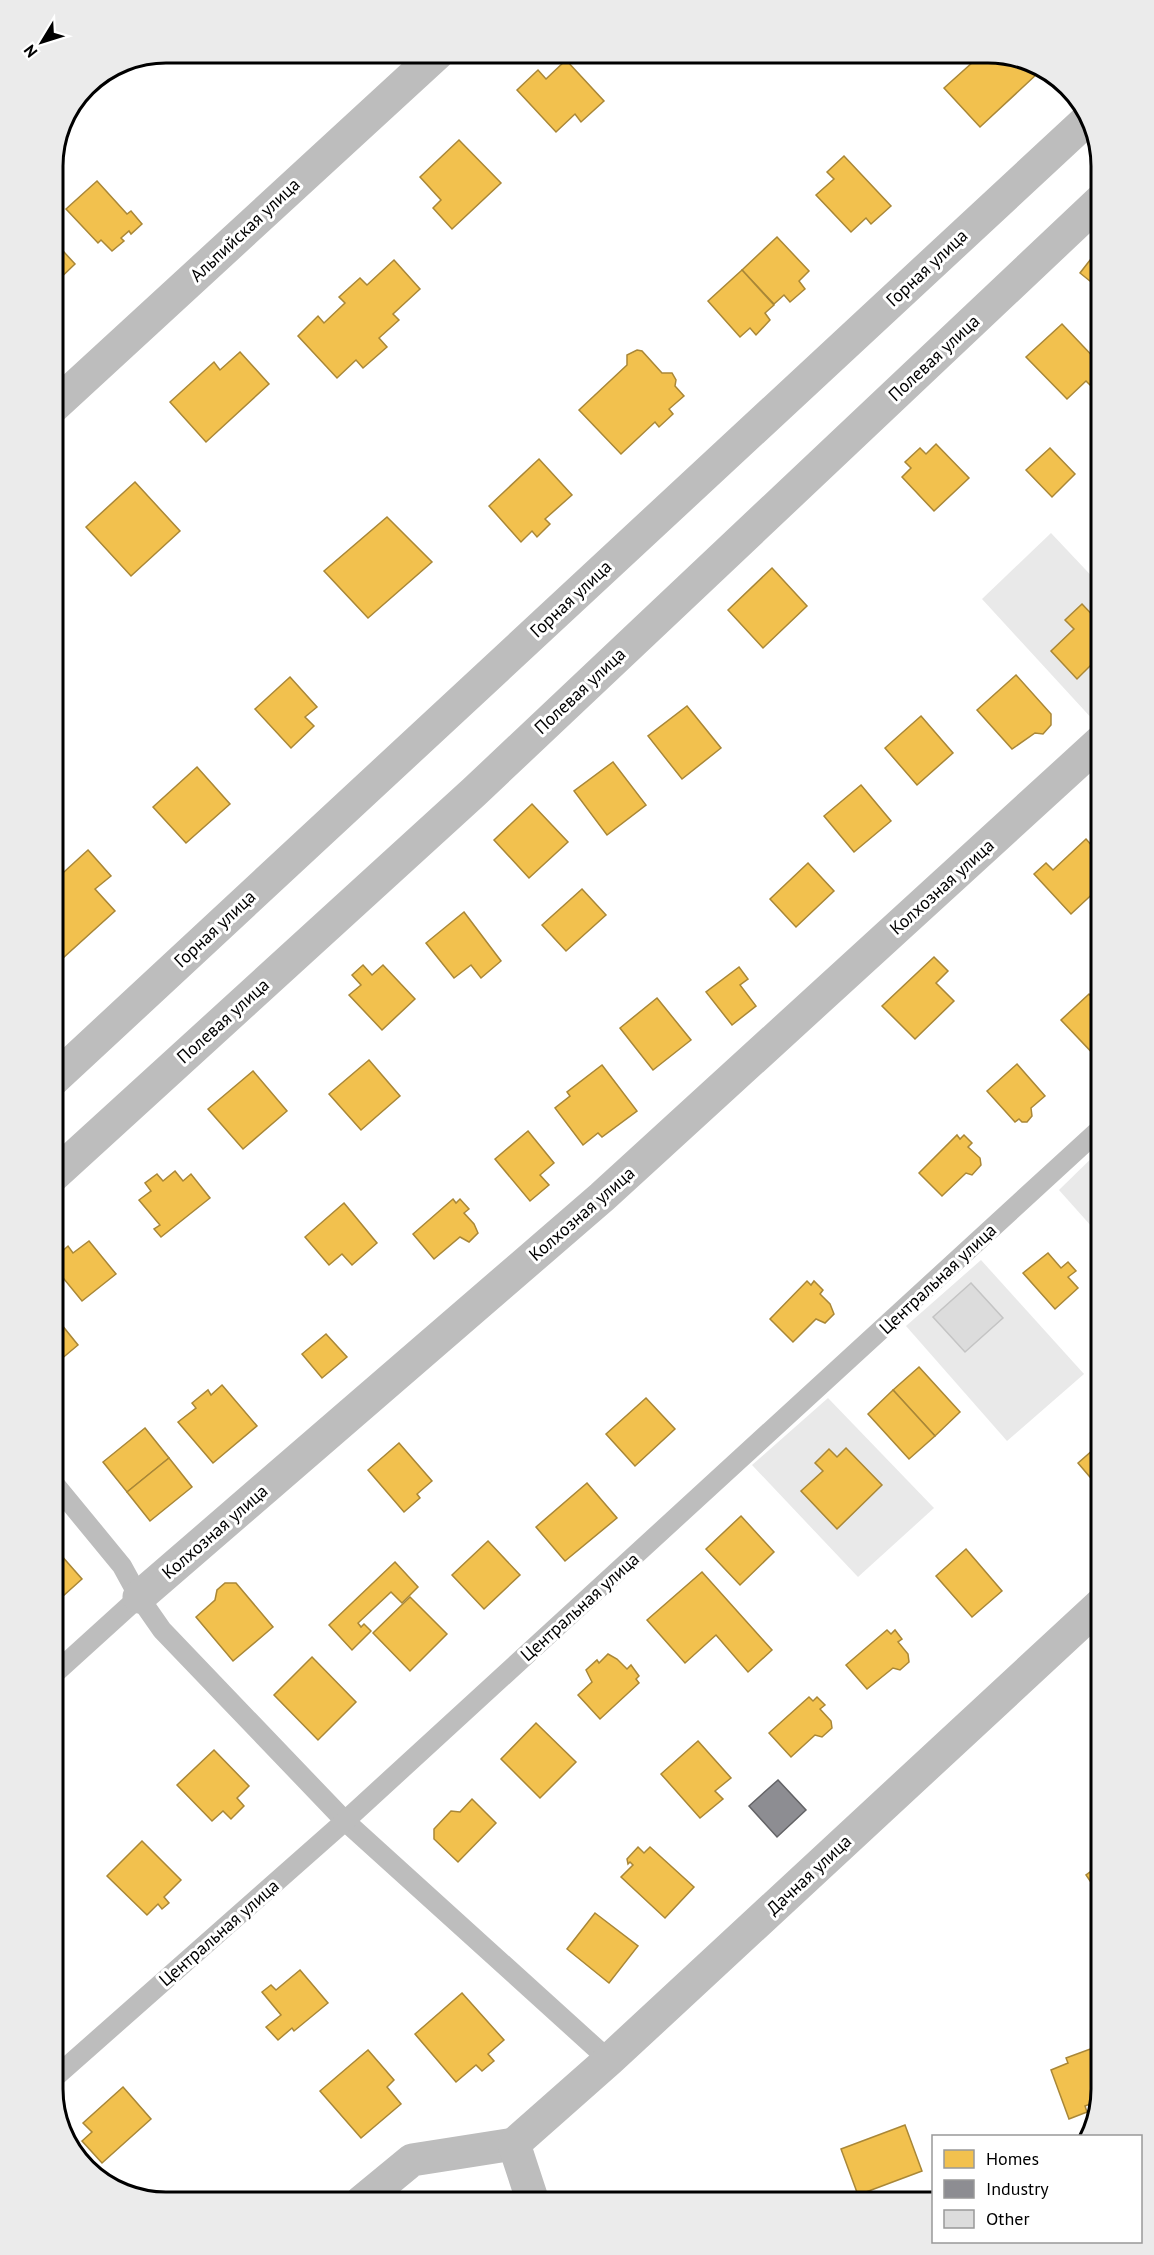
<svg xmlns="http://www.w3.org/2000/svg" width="1154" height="2255" font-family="'PT Sans',sans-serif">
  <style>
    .green { fill: #e9e9e9 }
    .homes { fill: #f2c14e; stroke: #a98737; stroke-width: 1.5 }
    .industry { fill: #8d8d92; stroke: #636366; stroke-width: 1.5 }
    .building { fill: #dcdcdc; stroke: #c4c4c4; stroke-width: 1.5 }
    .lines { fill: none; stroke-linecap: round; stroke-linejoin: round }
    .lane { stroke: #bdbdbd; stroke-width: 20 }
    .street { stroke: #bdbdbd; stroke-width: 33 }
    .labels { text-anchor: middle; stroke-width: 6; stroke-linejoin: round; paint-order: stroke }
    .street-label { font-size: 18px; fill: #000; stroke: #fff }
    .rim { fill: none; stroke: #000; stroke-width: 3 }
  </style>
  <rect width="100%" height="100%" fill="#fff"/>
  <g class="green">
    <polygon points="1051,533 1101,586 1101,716 1095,722 982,599"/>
    <polygon points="1101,1149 1101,1237 1059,1190"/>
    <polygon points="981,1260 1084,1374 1007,1441 906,1326"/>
    <polygon points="828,1398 934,1508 858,1577 752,1465"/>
  </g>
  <g class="homes">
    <polygon points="983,53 996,53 1032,66 1038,73 980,127 944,88"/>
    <polygon points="566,60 604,101 581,122 575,114 556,132 517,90 538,70 546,79"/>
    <polygon points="459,140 501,183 452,229 433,208 441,200 420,177"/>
    <polygon points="844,156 891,206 871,224 866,218 851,232 816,195 834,179 827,172"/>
    <polygon points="97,181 127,214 131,211 142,224 131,234 129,231 121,238 124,241 112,251 101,240 98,243 66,209"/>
    <polygon points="777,237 809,271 799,281 805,289 790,302 784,295 774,304 742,270"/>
    <polygon points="53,240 75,264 53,285"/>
    <polygon points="1101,246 1101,290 1080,273"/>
    <polygon points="394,260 420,289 393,314 399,320 379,338 387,347 363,368 356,360 337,378 298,336 318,316 324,323 345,303 339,297 360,278 367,285"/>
    <polygon points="742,270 774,305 765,313 770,320 756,335 750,328 740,337 708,301"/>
    <polygon points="1062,324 1101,365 1101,376 1091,386 1086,381 1067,399 1026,357"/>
    <polygon points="637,350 642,351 662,373 672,373 676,380 675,386 684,396 669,409 673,414 659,427 655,422 621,454 579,410 627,365 627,355"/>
    <polygon points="240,352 269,384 206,442 170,402 214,362 220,370"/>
    <polygon points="936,444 969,478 934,511 902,477 911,468 905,462 920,448 926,454"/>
    <polygon points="1050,448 1075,474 1052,497 1026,470"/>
    <polygon points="539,459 572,495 545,519 550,524 537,537 532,531 521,542 489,506"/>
    <polygon points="135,482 180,531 131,576 86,527"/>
    <polygon points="387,517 432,562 368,618 324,571"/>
    <polygon points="772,568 807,606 763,648 728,610"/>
    <polygon points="1082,604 1101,624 1101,655 1098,658 1101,663 1094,670 1090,666 1077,679 1051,651 1074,629 1065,620"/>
    <polygon points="1016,675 1051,714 1051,725 1043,734 1035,733 1012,749 977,710"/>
    <polygon points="290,677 317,707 305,717 314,726 291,748 255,709"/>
    <polygon points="687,706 721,748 682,779 648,736"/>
    <polygon points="921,716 953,753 917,785 885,748"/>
    <polygon points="613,762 646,805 607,835 574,791"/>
    <polygon points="197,767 230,804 186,843 153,807"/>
    <polygon points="861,785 891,821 854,852 824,816"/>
    <polygon points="532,804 568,842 529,878 494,840"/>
    <polygon points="1086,839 1101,856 1101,886 1071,914 1034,874 1046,863 1053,870"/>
    <polygon points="88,850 111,876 95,889 115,911 53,967 53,882"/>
    <polygon points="808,863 834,891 796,927 770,899"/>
    <polygon points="582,889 606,915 566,951 542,925"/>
    <polygon points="464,912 501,961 481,978 471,965 454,978 426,943"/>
    <polygon points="934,957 948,971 936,983 954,1001 915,1039 882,1006"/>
    <polygon points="363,965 372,975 383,965 415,999 382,1030 349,995 361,985 352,975"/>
    <polygon points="739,967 748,979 740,985 756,1006 732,1025 706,992"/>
    <polygon points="1089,994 1101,1008 1101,1062 1061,1020"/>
    <polygon points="657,998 691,1040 653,1070 620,1028"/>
    <polygon points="369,1060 400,1096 361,1130 329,1094"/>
    <polygon points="1017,1064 1045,1096 1031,1108 1032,1116 1027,1122 1022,1122 1019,1119 1015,1122 987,1091"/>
    <polygon points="602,1065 637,1111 602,1137 598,1133 583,1145 555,1108 570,1096 567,1092"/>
    <polygon points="253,1071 287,1111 243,1149 208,1109"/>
    <polygon points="528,1131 554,1163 540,1175 549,1185 530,1201 495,1159"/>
    <polygon points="957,1135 960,1139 964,1135 972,1143 968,1147 980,1158 981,1165 972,1175 966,1173 942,1196 919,1173"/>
    <polygon points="175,1171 183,1181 191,1174 210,1198 161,1237 154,1229 160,1225 139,1200 151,1191 145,1183 157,1174 163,1181"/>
    <polygon points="453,1199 456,1203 460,1199 469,1209 464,1213 474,1224 478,1233 469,1242 460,1237 434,1259 413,1234"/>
    <polygon points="344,1203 377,1243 352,1265 342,1254 329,1265 305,1237"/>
    <polygon points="89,1241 116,1274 82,1301 55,1268 63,1261 58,1255 68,1246 73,1253"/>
    <polygon points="1048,1253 1061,1268 1068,1262 1076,1271 1068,1277 1078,1288 1055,1309 1023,1273"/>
    <polygon points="807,1281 811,1285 814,1281 823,1290 820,1294 830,1304 834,1314 825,1323 816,1319 793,1342 770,1319"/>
    <polygon points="53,1314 78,1345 53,1366"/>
    <polygon points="326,1334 347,1357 322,1378 302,1354"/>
    <polygon points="919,1367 960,1412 935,1436 893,1390"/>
    <polygon points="222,1385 257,1426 213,1463 178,1422 196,1408 192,1403 208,1390 211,1395"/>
    <polygon points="893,1390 935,1436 909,1459 868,1414"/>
    <polygon points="646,1398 675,1429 635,1466 606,1434"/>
    <polygon points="145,1428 169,1458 127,1492 103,1462"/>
    <polygon points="399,1443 432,1481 417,1494 420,1498 404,1512 368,1470"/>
    <polygon points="1101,1443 1101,1490 1078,1463"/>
    <polygon points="846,1448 882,1485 837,1529 801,1491 823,1471 815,1463 829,1449 837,1457"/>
    <polygon points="169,1458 192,1487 150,1521 127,1492"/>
    <polygon points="587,1483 617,1518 565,1561 536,1527"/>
    <polygon points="741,1516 774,1552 740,1585 706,1549"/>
    <polygon points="488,1541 520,1575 484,1609 452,1575"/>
    <polygon points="53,1546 82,1579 53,1605"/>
    <polygon points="966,1549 1002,1591 972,1617 936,1576"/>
    <polygon points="395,1562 418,1587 402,1603 391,1592 358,1623 361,1627 364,1624 371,1631 352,1650 329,1625"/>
    <polygon points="702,1572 772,1650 748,1672 716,1635 685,1663 647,1620"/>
    <polygon points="225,1583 236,1583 273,1627 233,1661 196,1617 215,1600 217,1590"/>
    <polygon points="410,1597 447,1634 410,1671 373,1633"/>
    <polygon points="887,1630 891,1634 895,1630 902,1639 898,1642 908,1654 909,1662 900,1670 893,1668 867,1689 846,1665"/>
    <polygon points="608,1654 617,1659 627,1669 631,1665 639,1676 636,1679 639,1683 600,1719 578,1695 592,1682 586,1670 597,1660 599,1663"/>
    <polygon points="312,1657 356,1702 318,1740 274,1695"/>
    <polygon points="809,1697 813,1701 817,1697 825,1705 820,1709 831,1721 832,1728 822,1737 815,1735 791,1757 769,1733"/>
    <polygon points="536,1723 576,1762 540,1798 501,1759"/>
    <polygon points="698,1741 731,1778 715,1791 723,1799 700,1818 661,1774"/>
    <polygon points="214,1750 249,1786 237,1798 244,1806 231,1819 223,1811 212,1821 177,1785"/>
    <polygon points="472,1799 496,1823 458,1862 434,1839 434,1829 451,1811 460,1812"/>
    <polygon points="142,1841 181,1880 164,1897 169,1903 162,1909 158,1904 147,1915 107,1876"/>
    <polygon points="638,1847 644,1853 650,1847 694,1887 665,1918 621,1877 633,1865 630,1862 628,1864 627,1859"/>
    <polygon points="1101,1864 1101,1897 1086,1875"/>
    <polygon points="595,1913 638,1946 609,1983 567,1949"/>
    <polygon points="300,1970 328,2003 294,2031 292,2028 278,2040 266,2027 281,2015 262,1992 271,1985 276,1990"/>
    <polygon points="462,1993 504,2040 488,2054 494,2061 482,2071 476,2065 456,2082 415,2034"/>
    <polygon points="1101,2045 1101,2090 1098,2101 1085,2106 1087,2112 1069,2119 1051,2070 1068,2063 1066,2058"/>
    <polygon points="368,2050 394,2080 387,2087 401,2104 361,2138 320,2091"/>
    <polygon points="123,2087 151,2119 102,2163 82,2141 92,2132 83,2123"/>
    <polygon points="905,2125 922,2171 858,2195 841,2149"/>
  </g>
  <polygon class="industry" points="778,1780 806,1810 777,1837 749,1806"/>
  <polygon class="building" points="971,1283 1003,1318 965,1352 933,1317"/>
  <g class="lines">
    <g class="lane">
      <polyline points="53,1482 122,1566 139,1597 162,1630 345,1821 609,2060"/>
      <polyline points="53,1675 139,1597"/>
      <polyline points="53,2079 345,1821 1101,1128"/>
    </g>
    <g class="street">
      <polyline points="53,407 438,53"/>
      <polyline points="53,1080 1089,118"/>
      <polyline points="53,1176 474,792 1101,200"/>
      <polyline points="139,1597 602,1197 1101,741"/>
      <polyline points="361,2202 412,2160 514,2144"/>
      <polyline points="533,2202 514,2144 609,2060 1101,1604"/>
    </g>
  </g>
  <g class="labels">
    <g class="street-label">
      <text transform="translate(245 230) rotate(-43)" y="6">Альпийская улица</text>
      <text transform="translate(927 268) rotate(-43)" y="6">Горная улица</text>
      <text transform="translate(934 358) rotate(-43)" y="6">Полевая улица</text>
      <text transform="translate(571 599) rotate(-43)" y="6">Горная улица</text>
      <text transform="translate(580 691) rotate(-43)" y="6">Полевая улица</text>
      <text transform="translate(942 887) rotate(-42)" y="6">Колхозная улица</text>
      <text transform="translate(215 929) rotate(-43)" y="6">Горная улица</text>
      <text transform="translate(223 1021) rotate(-42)" y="6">Полевая улица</text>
      <text transform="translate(582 1214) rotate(-41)" y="6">Колхозная улица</text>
      <text transform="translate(938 1279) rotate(-43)" y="6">Центральная улица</text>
      <text transform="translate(215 1532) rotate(-41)" y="6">Колхозная улица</text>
      <text transform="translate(580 1607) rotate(-42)" y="6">Центральная улица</text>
      <text transform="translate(809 1875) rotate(-43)" y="6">Дачная улица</text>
      <text transform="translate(219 1933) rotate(-41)" y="6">Центральная улица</text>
    </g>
  </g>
  <path d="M0 0H1154V2255H0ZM166 63H988A103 103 0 0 1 1091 166V2089A103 103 0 0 1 988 2192H166A103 103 0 0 1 63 2089V166A103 103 0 0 1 166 63Z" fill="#ebebeb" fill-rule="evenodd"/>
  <path class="rim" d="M166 63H988A103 103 0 0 1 1091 166V2089A103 103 0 0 1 988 2192H166A103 103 0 0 1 63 2089V166A103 103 0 0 1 166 63Z"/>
  <rect x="932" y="2135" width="210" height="108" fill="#ffffff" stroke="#999999" stroke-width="1.5"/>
  <rect x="944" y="2150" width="30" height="18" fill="#f2c14e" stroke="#999999" stroke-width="1.5"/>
  <text x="986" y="2165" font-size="18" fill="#000000">Homes</text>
  <rect x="944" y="2180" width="30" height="18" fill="#8d8d92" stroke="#999999" stroke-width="1.5"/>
  <text x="986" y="2195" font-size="18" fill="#000000">Industry</text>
  <rect x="944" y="2210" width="30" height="18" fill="#dcdcdc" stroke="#999999" stroke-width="1.5"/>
  <text x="986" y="2225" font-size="18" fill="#000000">Other</text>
  <g transform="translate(42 42) rotate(232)" stroke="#ffffff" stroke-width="4.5" paint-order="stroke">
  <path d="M0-4.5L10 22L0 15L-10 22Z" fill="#000000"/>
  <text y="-9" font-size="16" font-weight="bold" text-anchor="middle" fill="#000000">N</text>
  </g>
</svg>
